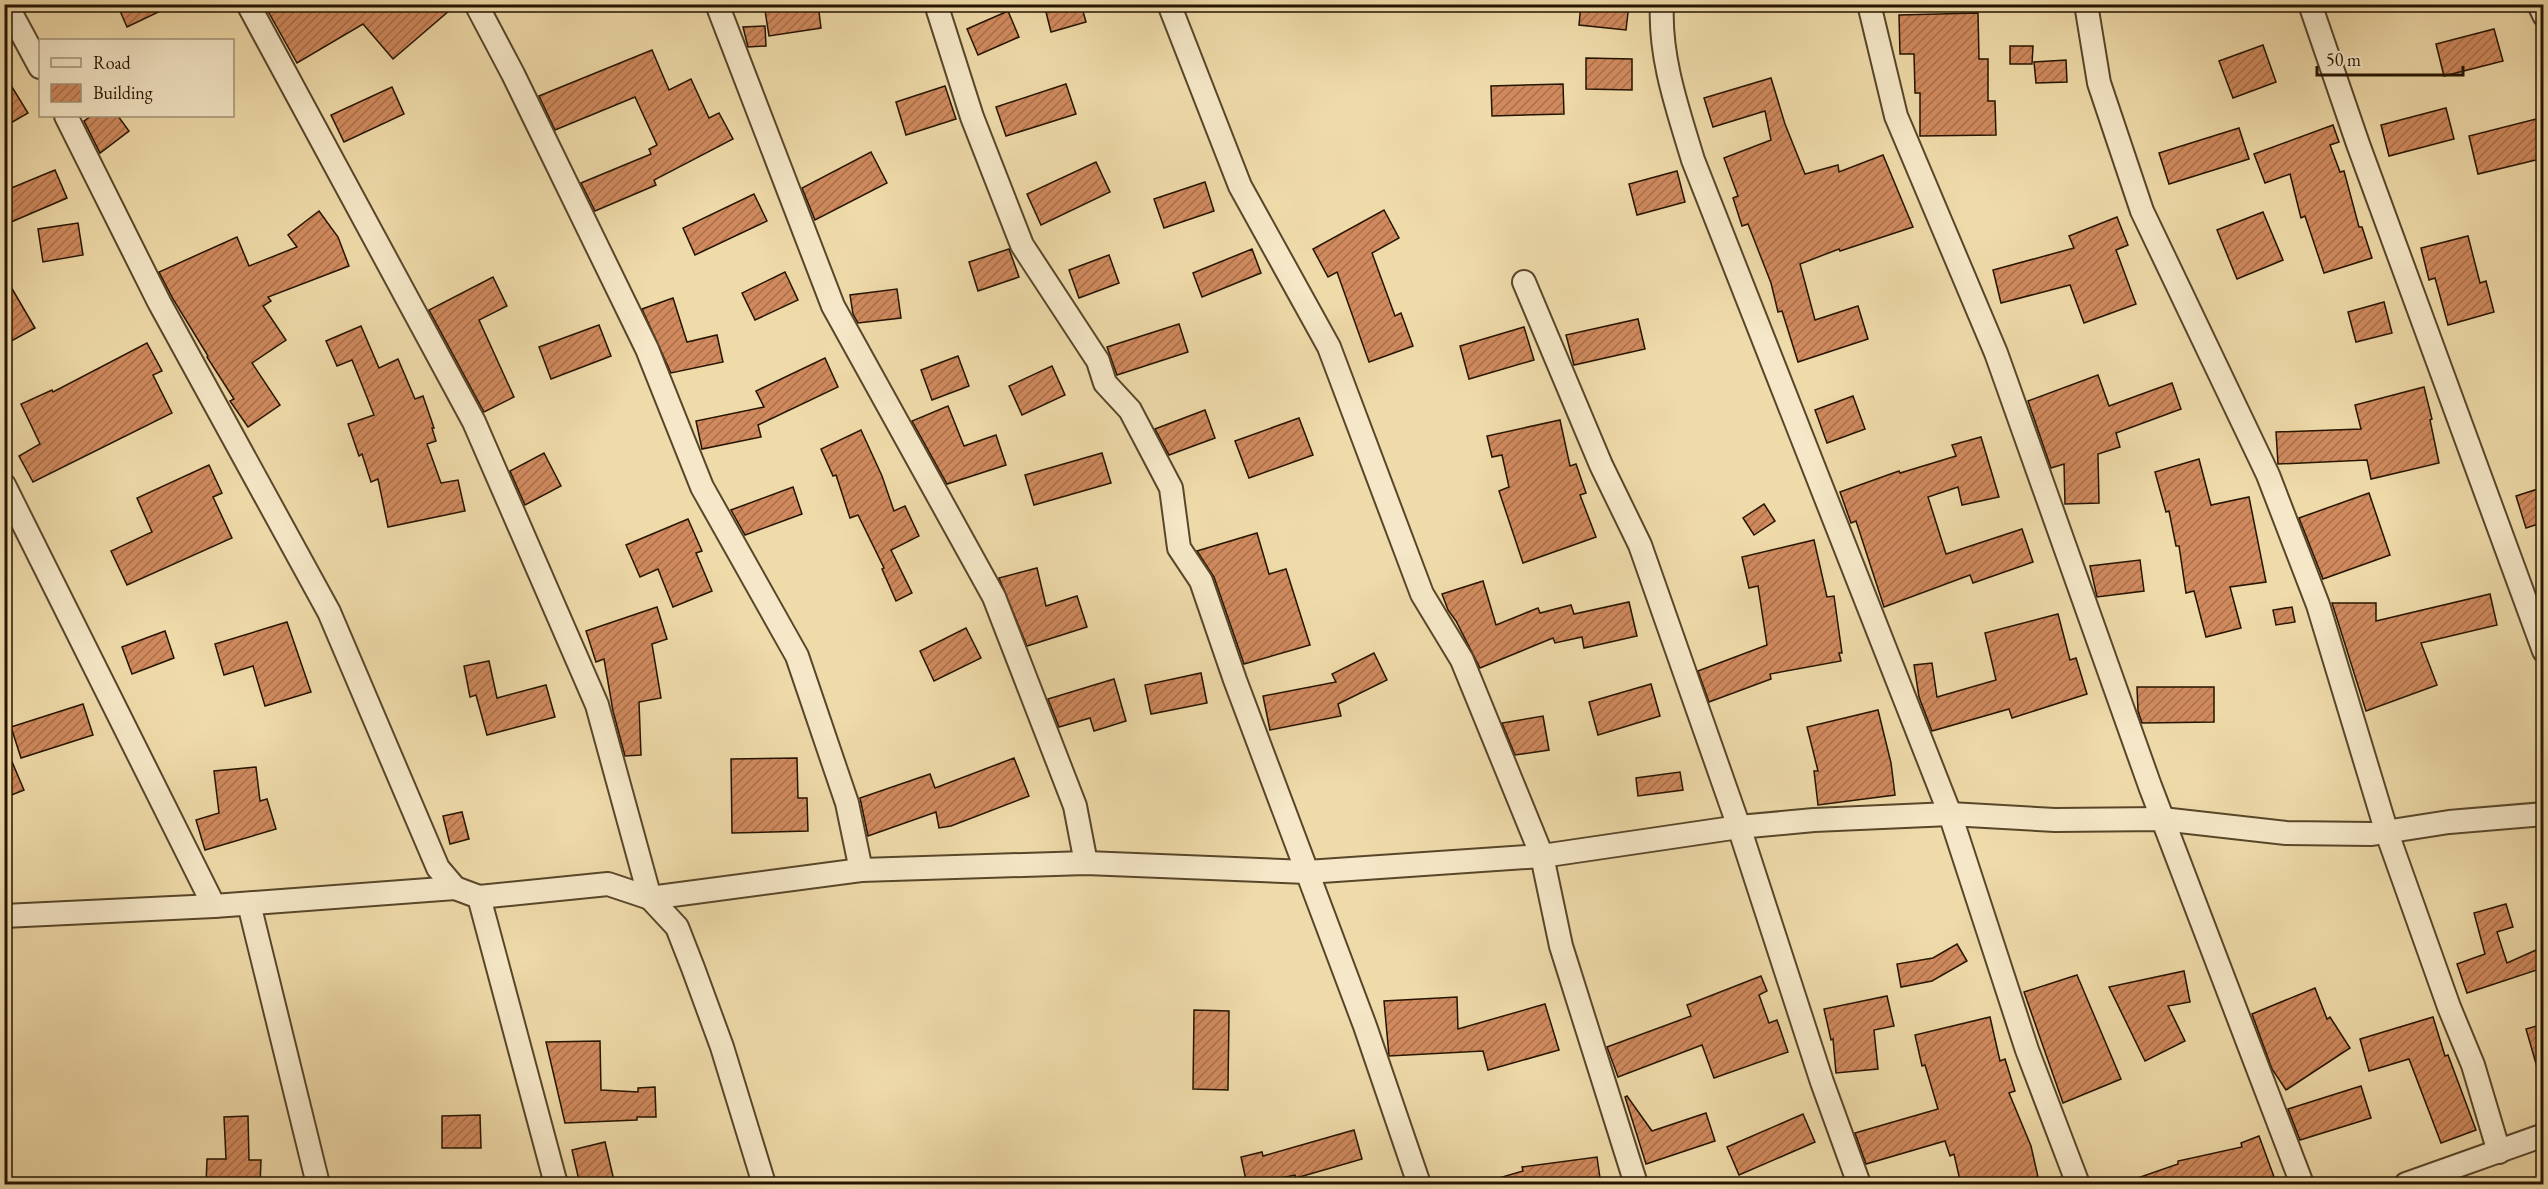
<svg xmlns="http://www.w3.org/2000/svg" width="2548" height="1189" font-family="'EB Garamond',serif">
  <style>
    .building { fill: url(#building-hatch); stroke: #251400; stroke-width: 1.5 }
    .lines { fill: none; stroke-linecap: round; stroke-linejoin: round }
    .minor-casing { stroke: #58462a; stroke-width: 26 }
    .minor { stroke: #f5e7c7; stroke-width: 22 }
  </style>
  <defs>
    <pattern id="building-hatch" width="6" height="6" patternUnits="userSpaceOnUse" patternTransform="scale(1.5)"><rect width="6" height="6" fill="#d08a5e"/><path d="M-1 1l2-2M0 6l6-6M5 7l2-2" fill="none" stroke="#a9704b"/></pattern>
  </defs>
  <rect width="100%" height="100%" fill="#efdaa9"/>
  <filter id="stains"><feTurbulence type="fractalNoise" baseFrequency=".00333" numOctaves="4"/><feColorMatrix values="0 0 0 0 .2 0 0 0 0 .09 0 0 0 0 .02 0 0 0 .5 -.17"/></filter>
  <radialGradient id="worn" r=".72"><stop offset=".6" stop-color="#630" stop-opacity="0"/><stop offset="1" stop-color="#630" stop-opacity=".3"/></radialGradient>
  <g class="building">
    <polygon points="117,4 175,4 127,27"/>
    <polygon points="264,4 457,4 393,59 363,24 297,63"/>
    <polygon points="764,4 818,4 821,28 769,36"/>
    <polygon points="1044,4 1081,4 1086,22 1051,32"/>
    <polygon points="1581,4 1629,4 1626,30 1579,25"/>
    <polygon points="1008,11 1019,37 978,55 967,29"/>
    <polygon points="1978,13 1979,59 1988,59 1988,101 1995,101 1996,135 1920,136 1920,93 1915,93 1914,54 1900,54 1899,15"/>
    <polygon points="765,26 766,46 748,47 743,27"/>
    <polygon points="2494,29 2503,61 2444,76 2436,44"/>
    <polygon points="2263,45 2276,82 2233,98 2219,61"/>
    <polygon points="2010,46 2033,46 2032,64 2010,64"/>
    <polygon points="652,50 669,90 691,79 709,118 719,113 733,139 654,180 656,185 595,211 581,183 651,154 649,149 657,145 635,97 555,130 539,96"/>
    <polygon points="1586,58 1632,59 1632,90 1586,89"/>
    <polygon points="2066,60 2067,82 2036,83 2034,62"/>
    <polygon points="4,74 28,113 4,127"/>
    <polygon points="1771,78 1785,124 1805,174 1838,165 1839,172 1883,155 1913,227 1840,251 1839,249 1800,264 1815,320 1858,306 1868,339 1798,362 1782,311 1778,312 1771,283 1748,224 1742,226 1733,198 1738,196 1724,158 1771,140 1765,111 1713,127 1704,98"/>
    <polygon points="1066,84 1076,114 1006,136 996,107"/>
    <polygon points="1563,84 1564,114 1492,116 1491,86"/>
    <polygon points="945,86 956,119 906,135 896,102"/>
    <polygon points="392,87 404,114 344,142 331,115"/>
    <polygon points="2446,108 2454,139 2389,156 2381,125"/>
    <polygon points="91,116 118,116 129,131 100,153 84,121"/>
    <polygon points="2544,117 2544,158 2478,174 2469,136"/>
    <polygon points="2333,125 2339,142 2330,145 2340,172 2344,171 2359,227 2362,227 2372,258 2324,273 2305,216 2301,218 2290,174 2265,183 2254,154"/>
    <polygon points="2239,128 2249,159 2169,184 2159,153"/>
    <polygon points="871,152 887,183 815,220 802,188"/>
    <polygon points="1096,162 1110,192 1041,225 1027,194"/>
    <polygon points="55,170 67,198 4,225 4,191"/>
    <polygon points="1677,171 1685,202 1637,215 1629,184"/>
    <polygon points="1205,182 1214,211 1164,228 1154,199"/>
    <polygon points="754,194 767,221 695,255 683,228"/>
    <polygon points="1384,210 1399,238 1372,253 1395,316 1401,313 1413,346 1369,362 1337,272 1328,277 1313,249"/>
    <polygon points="319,211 338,237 349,266 268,297 271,301 263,306 286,340 252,363 280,405 248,427 230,401 234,399 207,357 208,356 173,299 159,272 237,237 249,266 297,247 288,235"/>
    <polygon points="2263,212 2283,260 2237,279 2217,230"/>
    <polygon points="2117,217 2128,245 2116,250 2136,304 2084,323 2070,285 2001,303 1993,270 2074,248 2069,236"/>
    <polygon points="78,223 83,255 43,262 38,229"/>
    <polygon points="2468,236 2480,283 2486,281 2494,312 2448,325 2435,278 2429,280 2421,248"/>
    <polygon points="1009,249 1019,277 978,291 969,262"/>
    <polygon points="1252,249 1261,273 1202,297 1193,273"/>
    <polygon points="1109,255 1119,283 1079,298 1069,270"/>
    <polygon points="785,272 798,300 755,320 742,293"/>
    <polygon points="4,275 35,328 4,345"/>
    <polygon points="493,277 507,306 479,320 514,397 484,412 429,310"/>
    <polygon points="897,289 901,318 858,323 853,314 850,295"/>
    <polygon points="673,298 687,342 717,335 723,362 671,373 642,309"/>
    <polygon points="2384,302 2392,333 2356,342 2348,312"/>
    <polygon points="1638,319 1645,349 1574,365 1566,335"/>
    <polygon points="1179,324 1188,352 1117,375 1107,347"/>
    <polygon points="599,325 611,356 551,379 539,347"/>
    <polygon points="361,326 379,368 398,359 415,399 423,396 434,428 432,428 436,441 427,444 441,483 458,480 465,511 388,527 378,479 371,482 362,454 359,456 348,424 374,415 352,360 337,366 326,341"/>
    <polygon points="1524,327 1534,360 1469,379 1460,346"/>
    <polygon points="147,343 162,371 153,375 172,413 33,482 19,456 40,444 21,404 52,390 53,392"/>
    <polygon points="958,356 969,386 932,400 921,370"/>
    <polygon points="825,358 838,387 758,425 761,437 702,449 696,421 764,407 756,391"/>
    <polygon points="1052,366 1065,395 1022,415 1009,386"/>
    <polygon points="2098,375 2109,406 2172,383 2181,409 2116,433 2120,447 2098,454 2099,503 2065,504 2064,464 2051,468 2028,401"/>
    <polygon points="2424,387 2432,419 2430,420 2439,463 2371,479 2367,460 2278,464 2276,432 2361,429 2355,405"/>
    <polygon points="1853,396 1865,429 1827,443 1815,410"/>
    <polygon points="948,406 964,446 996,435 1006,465 947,484 912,421"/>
    <polygon points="1205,410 1215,438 1169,455 1155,429"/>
    <polygon points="1299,418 1313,455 1249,478 1235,441"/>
    <polygon points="1560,420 1570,466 1576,464 1586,493 1580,495 1596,537 1523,563 1499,491 1509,487 1502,455 1492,457 1487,436"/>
    <polygon points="861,430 882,476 894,511 905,506 919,536 891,550 912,593 896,601 882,569 884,568 858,515 850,518 836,475 833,476 821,449"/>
    <polygon points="1981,437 1999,497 1962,505 1958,487 1928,497 1946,554 2022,529 2033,562 1973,583 1970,575 1884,607 1856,521 1851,523 1840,492 1899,471 1900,473 1956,456 1952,445"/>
    <polygon points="544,453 561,486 525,505 510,471"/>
    <polygon points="1102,453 1111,483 1034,505 1025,475"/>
    <polygon points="2199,459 2211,505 2249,497 2266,582 2230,587 2241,628 2206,637 2194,591 2186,593 2179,546 2176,546 2169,511 2166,512 2155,472"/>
    <polygon points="209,465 222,493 213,497 232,538 127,585 111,551 152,532 137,498"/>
    <polygon points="793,487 802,514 745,535 731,510"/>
    <polygon points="2544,487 2544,522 2526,528 2516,496"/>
    <polygon points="2369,493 2390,555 2323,579 2299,518"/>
    <polygon points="1764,504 1775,521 1754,535 1743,518"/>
    <polygon points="688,519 702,551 696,553 712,591 673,607 658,569 640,577 626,545"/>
    <polygon points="1257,533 1269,574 1286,569 1310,645 1244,664 1214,577 1197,551"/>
    <polygon points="1814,540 1827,597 1834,596 1842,653 1839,653 1841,661 1770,674 1771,679 1709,702 1698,671 1767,645 1758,586 1749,588 1742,557"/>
    <polygon points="2140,560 2144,591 2097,597 2090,566"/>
    <polygon points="1037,568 1046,606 1077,596 1087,627 1027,646 999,578"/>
    <polygon points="1483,581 1496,625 1538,608 1540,613 1571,605 1574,614 1629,602 1637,636 1584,648 1582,637 1555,643 1553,638 1480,668 1456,621 1448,610 1442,594"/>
    <polygon points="2490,594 2497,625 2421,643 2437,685 2366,711 2332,603 2376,603 2376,621"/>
    <polygon points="657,607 667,639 652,644 661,698 639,702 641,755 625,756 613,711 604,659 596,662 586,631"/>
    <polygon points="2292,607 2295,622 2276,625 2273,610"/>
    <polygon points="2058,614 2070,660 2076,658 2087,694 2012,718 2009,709 1932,731 1919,697 1914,665 1932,663 1937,697 1996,680 1985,633"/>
    <polygon points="287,622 311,692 265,706 253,666 224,675 215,644"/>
    <polygon points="966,628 981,658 934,681 920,651"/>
    <polygon points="165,631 174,658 132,674 122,647"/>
    <polygon points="1374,653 1387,680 1338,704 1341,716 1270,730 1263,696 1336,682 1332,674"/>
    <polygon points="489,661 497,698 546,685 555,717 487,735 476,695 470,697 464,666"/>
    <polygon points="1201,673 1207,703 1151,714 1145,685"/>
    <polygon points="1114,679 1126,721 1094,731 1090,718 1059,727 1048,699"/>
    <polygon points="1651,684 1660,716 1598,735 1589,702"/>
    <polygon points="2137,687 2214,687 2214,722 2142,723 2138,711"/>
    <polygon points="83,704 93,735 21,758 11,727"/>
    <polygon points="1878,710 1891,763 1895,795 1818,805 1814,771 1818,771 1807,727"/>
    <polygon points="1543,716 1549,750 1515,755 1502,723"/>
    <polygon points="4,743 24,790 4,798"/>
    <polygon points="797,758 798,798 807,798 808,831 732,833 731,759"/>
    <polygon points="1014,758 1029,796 951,826 939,828 936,812 868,836 860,798 930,774 935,788"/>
    <polygon points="256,767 260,801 267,799 276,829 205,850 196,820 219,813 214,771"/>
    <polygon points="1680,772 1683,790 1638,796 1636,778"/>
    <polygon points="462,812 469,839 450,844 443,816"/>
    <polygon points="2506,904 2513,927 2497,932 2507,963 2536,950 2543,968 2467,993 2457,964 2485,954 2474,913"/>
    <polygon points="1957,944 1967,961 1932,981 1901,987 1897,964 1933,958"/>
    <polygon points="2184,971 2190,1002 2168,1006 2185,1041 2145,1061 2109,987"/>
    <polygon points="2077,975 2121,1079 2063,1103 2024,992"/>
    <polygon points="1761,976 1767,991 1759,995 1769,1023 1777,1020 1788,1052 1714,1078 1702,1045 1618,1077 1607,1047 1691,1016 1687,1005"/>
    <polygon points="2315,988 2327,1019 2330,1017 2350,1048 2286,1090 2272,1069 2252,1014"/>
    <polygon points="1887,996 1894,1026 1874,1030 1878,1069 1836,1073 1833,1039 1831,1040 1824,1009"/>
    <polygon points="1457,997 1458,1029 1545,1004 1559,1050 1488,1070 1483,1051 1389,1056 1384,1001"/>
    <polygon points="1194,1010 1229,1011 1228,1090 1193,1089"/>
    <polygon points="1990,1017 2000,1061 2005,1059 2015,1091 2009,1093 2031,1146 2038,1177 2007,1185 1961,1185 1954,1154 1950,1156 1945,1141 1866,1164 1855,1133 1938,1109 1925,1065 1922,1066 1915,1035"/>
    <polygon points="2433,1017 2445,1056 2448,1055 2476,1130 2441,1143 2409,1059 2369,1071 2360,1039"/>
    <polygon points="2544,1024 2544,1073 2539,1074 2526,1029"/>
    <polygon points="600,1041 601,1090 638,1092 638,1088 655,1087 656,1117 637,1117 637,1120 565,1123 546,1042"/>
    <polygon points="2361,1086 2371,1118 2300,1140 2288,1109"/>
    <polygon points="1627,1096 1652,1131 1706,1113 1715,1141 1646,1164 1625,1097"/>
    <polygon points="1803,1114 1815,1142 1739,1175 1727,1147"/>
    <polygon points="480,1115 481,1148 442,1148 442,1116"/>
    <polygon points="248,1116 249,1160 261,1160 260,1185 206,1185 207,1159 226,1159 224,1117"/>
    <polygon points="1354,1130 1362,1159 1296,1178 1295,1175 1247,1185 1241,1157 1262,1152 1263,1156"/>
    <polygon points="2259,1136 2277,1185 2126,1185 2126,1182 2178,1164 2178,1161 2242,1147 2241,1143"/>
    <polygon points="605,1142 615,1185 580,1185 572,1150"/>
    <polygon points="1597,1157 1601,1185 1493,1185 1492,1180 1523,1171 1522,1167"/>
  </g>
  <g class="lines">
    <g class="minor-casing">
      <g id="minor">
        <polyline points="6,4 40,67"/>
        <polyline points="248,4 474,422 597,705 650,898 677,927 693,968 722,1047 764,1184"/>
        <polyline points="476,4 513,74 647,349 702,487 797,656 847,803 861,870"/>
        <polyline points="717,4 833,306 994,597 1075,806 1086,863"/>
        <polyline points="936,4 972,117 1022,245 1098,361 1105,383 1130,410 1171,488 1179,548 1201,581 1235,680 1365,1026 1419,1184"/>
        <polyline points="1169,4 1240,186 1329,347 1422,594 1462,660 1542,856 1561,946 1636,1184"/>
        <path d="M 1662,4 C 1659,57 1678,110 1693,160 L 1950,814 L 2027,1050 L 2078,1184"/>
        <polyline points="1869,4 1896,116 1996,353 2150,786 2302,1184"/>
        <polyline points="2086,4 2099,83 2142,211 2268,475 2318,605 2387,833 2449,1007 2473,1065 2499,1152"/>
        <polyline points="2310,4 2358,144 2544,651"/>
        <polyline points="2539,4 2544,15"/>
        <polyline points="66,116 159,302 329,612 438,868 455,888 479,897 556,1184"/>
        <polyline points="1524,282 1601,465 1640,545 1739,827 1822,1082 1859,1184"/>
        <polyline points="4,485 214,906"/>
        <polyline points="479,897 608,884 650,898 861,870 1086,863 1307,872 1542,856 1739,827 1814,820 1950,814 2055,820 2162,819 2286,833 2372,834 2449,822 2544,814"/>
        <polyline points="249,904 318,1184"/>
        <polyline points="4,916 214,906 455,888"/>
        <polyline points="2406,1184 2544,1135"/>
      </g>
    </g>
    <use href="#minor" class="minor"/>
  </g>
  <rect width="2548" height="1189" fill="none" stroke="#efdaa9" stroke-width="24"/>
  <rect x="6" y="6" width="2536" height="1177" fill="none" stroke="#251400" stroke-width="3"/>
  <rect x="12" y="12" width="2524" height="1165" fill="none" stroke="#251400" stroke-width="1.5"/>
  <rect x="39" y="39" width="195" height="78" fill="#f5e7c7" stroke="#a29377" stroke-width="1.5"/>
  <rect x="51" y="58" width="30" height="9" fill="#f5e7c7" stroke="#a29377" stroke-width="1.5"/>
  <text x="93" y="69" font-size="18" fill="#251400">Road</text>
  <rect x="51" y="84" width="30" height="18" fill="url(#building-hatch)" stroke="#a29377" stroke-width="1.5"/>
  <text x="93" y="99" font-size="18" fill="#251400">Building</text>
  <path d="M2317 66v9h146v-9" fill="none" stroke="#251400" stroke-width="3"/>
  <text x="2326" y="66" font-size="18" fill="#251400" stroke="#f5e7c7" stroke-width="4.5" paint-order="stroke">50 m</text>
  <rect width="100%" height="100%" filter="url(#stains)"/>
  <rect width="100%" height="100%" fill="url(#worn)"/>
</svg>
